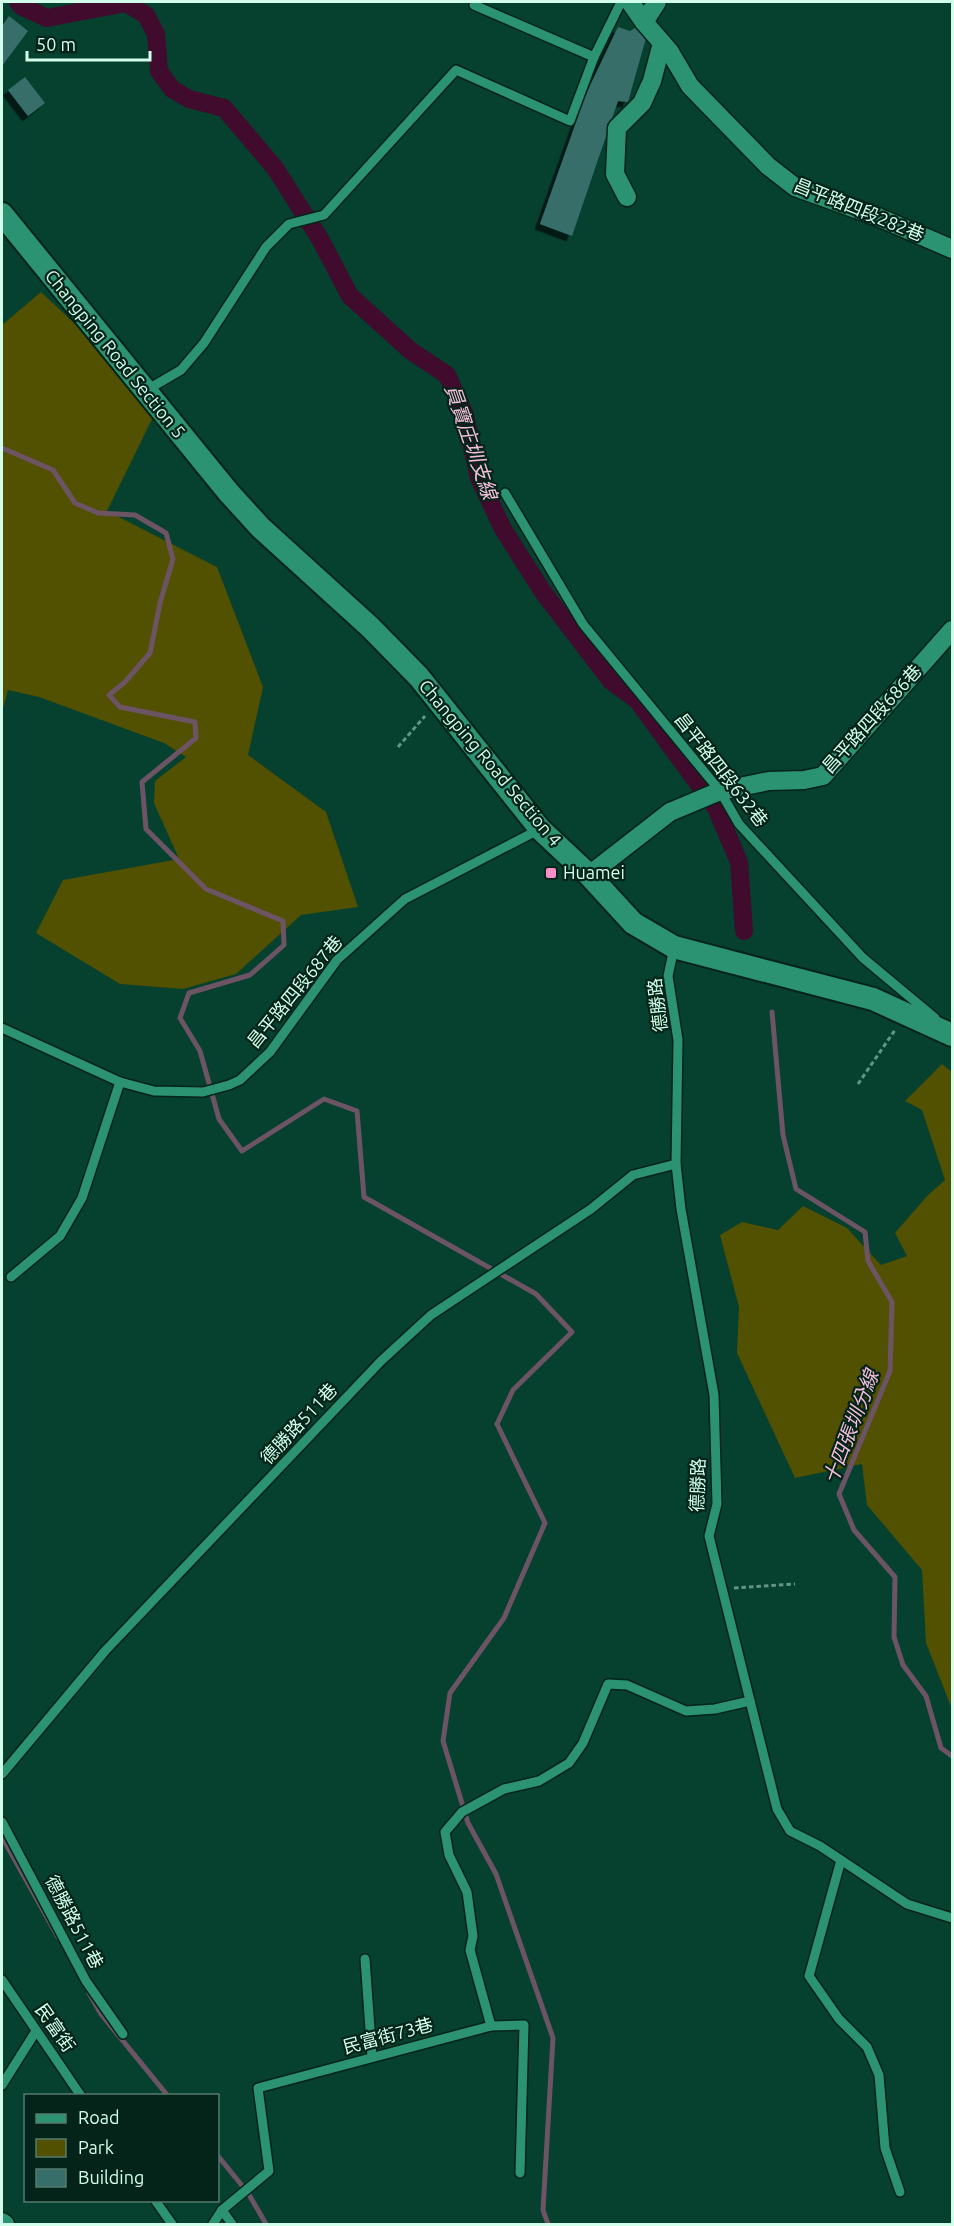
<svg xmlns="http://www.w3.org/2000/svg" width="954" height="2226" font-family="Ubuntu,'Noto Sans TC',sans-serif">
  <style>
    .green { fill: #525001 }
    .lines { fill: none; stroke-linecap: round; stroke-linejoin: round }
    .stream { stroke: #6c5465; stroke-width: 5 }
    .canal { stroke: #400b2c; stroke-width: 18 }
    .building { fill: #376e69; filter: url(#shadow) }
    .service-casing { stroke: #042319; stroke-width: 12 }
    .minor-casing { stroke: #042319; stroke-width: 21 }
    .tertiary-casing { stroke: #042319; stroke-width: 26 }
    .path { stroke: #619684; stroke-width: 3; stroke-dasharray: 4.5 3; stroke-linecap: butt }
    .service { stroke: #2b9272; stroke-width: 9 }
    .minor { stroke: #2b9272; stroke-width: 18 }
    .tertiary { stroke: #2b9272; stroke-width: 22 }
    .poi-dot { fill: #fa8fc8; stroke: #042319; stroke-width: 2 }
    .labels { text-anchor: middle; stroke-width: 4.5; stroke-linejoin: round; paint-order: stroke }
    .street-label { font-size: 18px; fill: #d1ffeb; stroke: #042319 }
    .poi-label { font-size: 18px; fill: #d1ffeb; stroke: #042319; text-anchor: start }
    .water-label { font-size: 20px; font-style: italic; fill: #f4bdd8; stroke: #042319 }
  </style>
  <defs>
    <filter id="shadow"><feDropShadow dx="-5.5" dy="5.5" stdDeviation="0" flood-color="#0009"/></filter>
  </defs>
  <rect width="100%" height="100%" fill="#06402f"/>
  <g class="green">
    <polygon points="41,292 141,386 154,415 107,511 217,567 263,687 248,755 326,812 358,907 301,915 236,974 183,989 120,984 36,933 63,880 179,859 154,803 155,781 186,757 164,743 39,697 8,690 2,712 2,325"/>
    <polygon points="942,1064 952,1072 952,1709 926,1643 922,1570 867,1505 862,1464 795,1478 737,1353 739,1307 720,1235 742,1222 778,1230 803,1206 847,1228 881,1265 907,1256 895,1233 927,1196 945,1180 922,1110 905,1101"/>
  </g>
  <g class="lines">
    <g class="stream">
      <polyline points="2,448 53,470 75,503 98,513 135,515 166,533 173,559 160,603 150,653 125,682 109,695 120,707 195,722 196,738 142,782 146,829 206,889 283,921 284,945 250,975 189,993 180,1018 200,1051 219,1119 242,1151 324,1099 357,1111 364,1197 536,1294 572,1332 513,1390 497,1424 545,1523 504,1618 450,1693 443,1741 468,1823 496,1874 553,2038 543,2210 548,2224"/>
      <polyline points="772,1012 783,1135 796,1189 865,1232 868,1261 892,1302 890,1371 839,1494 854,1530 895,1577 894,1637 903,1665 926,1696 941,1748 952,1756"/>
      <polyline points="2,1837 58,1937"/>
      <polyline points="89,1993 101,2014 168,2096"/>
      <polyline points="218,2156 248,2193 266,2224"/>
    </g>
    <polyline class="canal" points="18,2 21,6 47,18 126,3 146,15 156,34 159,71 172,89 189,99 224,108 275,168 320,239 350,296 411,351 447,375 465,415 479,478 503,529 543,592 611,681 637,700 716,808 739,862 744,931"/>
  </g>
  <g class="building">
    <polygon points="9,16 28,31 2,66 2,26"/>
    <polygon points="640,25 646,38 628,102 618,101 572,236 540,224 586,94 618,27 630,31"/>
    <polygon points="25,77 45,103 28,116 8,90"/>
  </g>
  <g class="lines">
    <g class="service-casing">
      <g id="service">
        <polyline points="474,5 594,57 621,2"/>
        <polyline points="145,391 181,370 204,343 266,247 289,224 324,215 456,70 570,121 594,57"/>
        <polyline points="505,493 583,624 720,791 739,824 863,958 935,1018"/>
        <polyline points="674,948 668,976 678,1040 676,1164 681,1209 714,1395 717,1504 709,1536 777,1809 790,1831 820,1846 907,1904 952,1918"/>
        <polyline points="2,1028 120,1082 154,1091 203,1092 229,1085 240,1080 270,1052 337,960 405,899 540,829"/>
        <polyline points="11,1277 60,1236 82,1198 120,1082"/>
        <polyline points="2,1774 105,1651 381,1361 431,1315 591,1209 633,1175 676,1164"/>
        <polyline points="2,1822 86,1981 123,2034"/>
        <polyline points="841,1860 809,1976 839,2019 867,2047 879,2075 885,2148 900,2192"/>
        <polyline points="365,1959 372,2057"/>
        <polyline points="2,1980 81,2096"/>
        <polyline points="491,2026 470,1950 473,1936 467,1892 449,1855 445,1832 462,1812 504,1789 539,1781 569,1763 583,1743 608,1684 627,1685 686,1711 715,1709 750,1701"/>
        <polyline points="2,2085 36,2031"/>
        <polyline points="155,2200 172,2224"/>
        <polyline points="222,2210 269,2171 258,2088 491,2026 524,2025 520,2173"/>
        <polyline points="213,2224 222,2210 232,2224"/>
      </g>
    </g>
    <g class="minor-casing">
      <g id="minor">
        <polyline points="630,2 644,22 670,52 690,86 768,166 795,187 878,217 952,249"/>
        <polyline points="644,22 657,2"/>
        <polyline points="627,197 615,174 617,128 642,103 652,81 662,43"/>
        <polyline points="589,875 670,812 720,791 769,781 804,780 823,776 952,630"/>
        <polyline points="2,2222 5,2224"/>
      </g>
    </g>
    <g class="tertiary-casing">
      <polyline id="tertiary" points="2,214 229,493 261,528 370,627 419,677 540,829 589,875 633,923 674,947 873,999 952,1035"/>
    </g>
    <g class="path">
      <polyline points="398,747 425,716"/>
      <polyline points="858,1084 895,1030"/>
      <polyline points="734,1588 795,1584"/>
    </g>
    <use href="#service" class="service"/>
    <use href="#minor" class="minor"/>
    <use href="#tertiary" class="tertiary"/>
  </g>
  <rect class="poi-dot" x="545" y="867" width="12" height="12" rx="3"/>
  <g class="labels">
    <g class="street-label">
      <text transform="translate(859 210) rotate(22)" y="6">昌平路四段282巷</text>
      <text transform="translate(115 354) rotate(51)" y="6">Changping Road Section 5</text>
      <text transform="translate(872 719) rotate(-48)" y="6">昌平路四段686巷</text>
      <text transform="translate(490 763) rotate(50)" y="6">Changping Road Section 4</text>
      <text transform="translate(721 770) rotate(52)" y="6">昌平路四段632巷</text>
      <text transform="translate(295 992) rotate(-51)" y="6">昌平路四段687巷</text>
      <text transform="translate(658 1005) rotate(-97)" y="6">德勝路</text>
      <text transform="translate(299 1424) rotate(-47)" y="6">德勝路511巷</text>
      <text transform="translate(698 1485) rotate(-88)" y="6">德勝路</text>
      <text transform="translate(74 1922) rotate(62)" y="6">德勝路511巷</text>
      <text transform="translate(55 2028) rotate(55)" y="6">民富街</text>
      <text transform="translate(388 2036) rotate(-15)" y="6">民富街73巷</text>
    </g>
    <g class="poi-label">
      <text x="563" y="879">Huamei</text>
    </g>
    <g class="water-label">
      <text transform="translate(471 442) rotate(71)" y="7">員寶庄圳支線</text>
      <text transform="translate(851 1427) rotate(-69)" y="7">十四張圳分線</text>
    </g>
  </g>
  <rect width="954" height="2226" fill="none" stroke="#d1ffeb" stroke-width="6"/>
  <rect x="24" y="2094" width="195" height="108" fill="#042319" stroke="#567b6d" stroke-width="1.5"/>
  <rect x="36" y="2114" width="30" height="9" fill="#2b9272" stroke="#567b6d" stroke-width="1.5"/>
  <text x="78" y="2124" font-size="18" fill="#d1ffeb">Road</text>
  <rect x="36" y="2139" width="30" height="18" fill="#525001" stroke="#567b6d" stroke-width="1.5"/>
  <text x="78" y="2154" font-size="18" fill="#d1ffeb">Park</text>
  <rect x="36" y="2169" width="30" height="18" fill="#376e69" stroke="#567b6d" stroke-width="1.5"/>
  <text x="78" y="2184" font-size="18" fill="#d1ffeb">Building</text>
  <path d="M27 51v9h123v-9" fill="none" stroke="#d1ffeb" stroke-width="3"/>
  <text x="36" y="51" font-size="18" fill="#d1ffeb" stroke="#042319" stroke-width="4.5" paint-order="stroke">50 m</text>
</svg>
